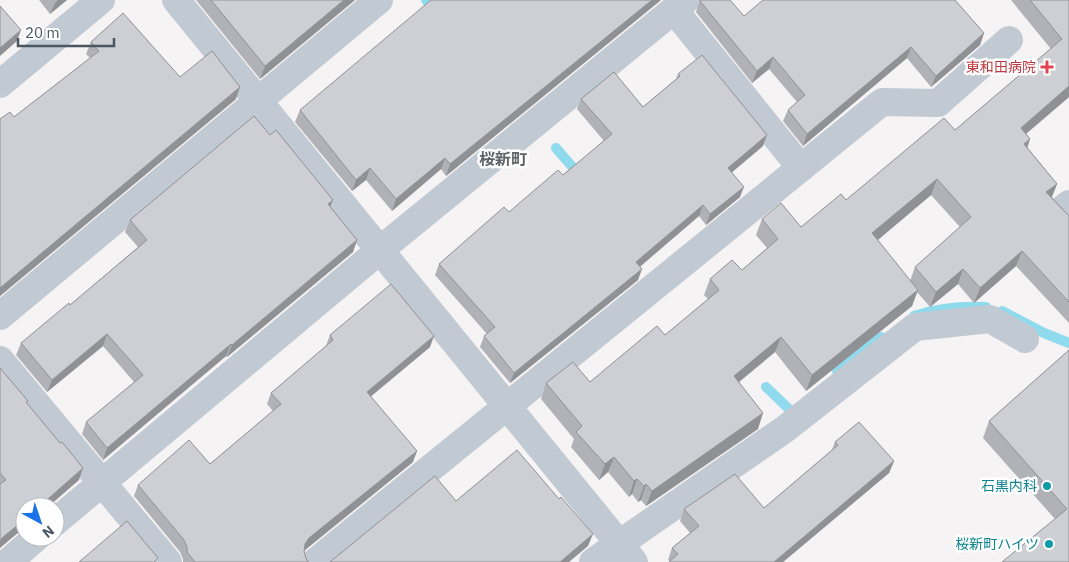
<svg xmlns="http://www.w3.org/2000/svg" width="1069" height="562" font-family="'IBM Plex Sans','Noto Sans JP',sans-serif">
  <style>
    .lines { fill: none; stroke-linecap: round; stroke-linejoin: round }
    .stream { stroke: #90daee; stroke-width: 10 }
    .minor { stroke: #c1cad2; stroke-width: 28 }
    .wall { fill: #b0b2b7; fill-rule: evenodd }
    .shaded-wall { fill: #909195 }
    .building { fill: #cdcfd5; stroke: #909195 }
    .health-dot { fill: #e0444e; stroke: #fff; stroke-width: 2 }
    .culture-dot { fill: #0f9aa8; stroke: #fff; stroke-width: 2 }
    .labels { text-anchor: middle; stroke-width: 5; stroke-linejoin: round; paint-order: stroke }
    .health-label { font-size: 14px; fill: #be3a42; stroke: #fff; text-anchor: end }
    .culture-label { font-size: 14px; fill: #0d838f; stroke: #fff; text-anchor: end }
    .quarter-label { font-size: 16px; font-weight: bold; fill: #5f6368; stroke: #fff }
  </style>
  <rect width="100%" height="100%" fill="#f5f3f3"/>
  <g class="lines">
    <g class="stream">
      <polyline points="426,0 437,13"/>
      <polyline points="556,148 582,178"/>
      <polyline points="1002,311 1044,333 1069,343"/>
      <path d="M 914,316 C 937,308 962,306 986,307"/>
      <polyline points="837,371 881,337"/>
      <polyline points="766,387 790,410"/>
    </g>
    <g class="minor">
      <polyline points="176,0 634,562"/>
      <polyline points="674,10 801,168"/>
      <polyline points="0,84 101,0"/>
      <polyline points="1064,208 1069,204"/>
      <polyline points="0,316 379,0"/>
      <polyline points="0,360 168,562"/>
      <polyline points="55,522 380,250 686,0"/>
      <polyline points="8,562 37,537"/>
      <polyline points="315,562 882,102 938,103 1009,40"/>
      <polyline points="593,562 785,429 915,327 990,319 1025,339"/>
    </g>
  </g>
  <g class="wall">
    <polygon points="39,0 67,0 50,14"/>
    <polygon points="196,0 355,0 260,79"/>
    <polygon points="661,0 446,176 441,169 392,211 366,180 352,191 295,122 300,110"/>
    <polygon points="700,0 744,16 984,33 980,45 931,87 907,58 803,146 783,121 788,110 797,102 769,69 752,83 696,12"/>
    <path d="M 1011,0 L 1069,0 L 1069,97 L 1026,134 L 1030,139 L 1027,147 L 1057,184 L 1052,197 L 1069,216 L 1069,323 L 1016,266 L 974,303 L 958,284 L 930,307 L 917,292 L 912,306 L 806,391 L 775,352 L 739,382 L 758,429 L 646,506 L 641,500 L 638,502 L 632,494 L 629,497 L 608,472 L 599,480 L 571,447 L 574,439 L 541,399 L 546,383 L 590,382 L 665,335 L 708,299 L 704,295 L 710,279 L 742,270 L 767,248 L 756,235 L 762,219 L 801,227 L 846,200 L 955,130 L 1051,49 ZM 931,195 L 960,227 L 915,267 L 910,281 L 878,240 Z"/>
    <polygon points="91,42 236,99 0,296 0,119 14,117 90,58 86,54"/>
    <polygon points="678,74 763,146 732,172 740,197 706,225 699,216 640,267 638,280 510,383 480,347 484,336 487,334 435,275 439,264 563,175 604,141 577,109 581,99 643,107 676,79"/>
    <polygon points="330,207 357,240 353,252 227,357 226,356 103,460 82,434 86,422 134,382 103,346 47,392 16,355 21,343 70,305 138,247 125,232 130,220"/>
    <polygon points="330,335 430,347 371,396 413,462 305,550 304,552 307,561 309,562 183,562 183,559 180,552 134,496 138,485 210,464 273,411 267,404 271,393 326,346"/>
    <polygon points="1069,350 1069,562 1055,519 983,438 989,421"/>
    <polygon points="0,368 28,401 27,404 79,480 25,507 0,548"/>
    <polygon points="835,442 894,461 889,473 783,562 669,562 670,561 668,560 672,548 690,533 680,521 684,509 764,508 832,450"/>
  </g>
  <g class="shaded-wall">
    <polygon points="58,0 67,0 50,14 55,3"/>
    <polygon points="344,0 355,0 260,79 265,66"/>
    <polygon points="652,0 661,0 446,176 450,164"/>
    <polygon points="21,30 17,41 0,56 0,48"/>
    <polygon points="984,33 980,45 931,87 936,76"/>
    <polygon points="911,47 907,58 803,146 807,134"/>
    <polygon points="773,57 769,69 752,83 757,71"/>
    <polygon points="1069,86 1069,97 1015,143 1021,128"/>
    <polygon points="240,87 236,99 0,296 0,288"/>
    <polygon points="767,135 763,146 724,179 728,168"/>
    <polygon points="1030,139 1025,155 1024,144"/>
    <polygon points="445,158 441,169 392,211 396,199"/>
    <polygon points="370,168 366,180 352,191 356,180"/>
    <polygon points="937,179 931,195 867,249 872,233"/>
    <polygon points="1057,184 1051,199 1046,192"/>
    <polygon points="744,187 740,197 706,225 710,214"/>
    <polygon points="333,200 328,212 328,204"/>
    <polygon points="703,205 699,216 632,273 636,262"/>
    <polygon points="357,240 353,252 227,357 232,345"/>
    <polygon points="1022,251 1016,266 974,303 980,288"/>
    <polygon points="642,269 638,280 510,383 514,373"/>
    <polygon points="963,269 958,284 930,307 936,292"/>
    <polygon points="918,290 912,306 806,391 812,375"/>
    <polygon points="107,334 103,346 47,392 52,380"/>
    <polygon points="434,336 430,347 363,403 367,392"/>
    <polygon points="781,337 775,352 728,391 734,376"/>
    <polygon points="231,344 226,356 103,460 107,448"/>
    <polygon points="763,413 758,429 646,506 652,491"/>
    <polygon points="417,451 413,462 305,550 301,556 305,544 309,538"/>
    <polygon points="614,457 608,472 599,480 605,464"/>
    <polygon points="894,461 889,473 783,562 774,562"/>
    <polygon points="83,468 79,480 48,507 44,507 49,498"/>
    <polygon points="637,479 632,494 629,497 634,481"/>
    <polygon points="646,484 641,500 638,502 644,486"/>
    <polygon points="25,519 25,527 0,548 0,541 2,538"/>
    <polygon points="593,534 588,546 569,562 560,562"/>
  </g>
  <g class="building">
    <polygon points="211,0 344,0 265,66"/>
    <polygon points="431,0 652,0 450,164 445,158 396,199 370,168 356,180 300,110"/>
    <polygon points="700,0 730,0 744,16 763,0 955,0 984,33 936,76 911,47 807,134 788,110 805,95 773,57 757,71 700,1"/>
    <polygon points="1030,0 1069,0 1069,86 1021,128 1030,139 1024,144 1057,184 1046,192 1069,216 1069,302 1022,251 980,288 963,269 936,292 915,267 971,217 937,179 872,233 918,290 812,375 781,337 734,376 763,413 652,491 646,484 644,486 637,479 634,481 614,457 605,464 576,432 582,426 546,383 573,362 590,382 657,326 665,335 719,290 710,279 732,260 742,270 778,239 762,219 781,203 801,227 841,194 846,200 944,118 955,130 1062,39"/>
    <polygon points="0,6 21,30 0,48"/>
    <polygon points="123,13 180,77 212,51 240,87 0,288 0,119 10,112 14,117 99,51 91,42"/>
    <polygon points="702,55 767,135 728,168 744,187 710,214 703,205 636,262 642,269 514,373 484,336 495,327 439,264 504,207 509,212 558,170 563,175 612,134 581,99 614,72 643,107 680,76 678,74"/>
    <polygon points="254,116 270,135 276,130 333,200 328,204 357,240 232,345 231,344 107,448 86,422 143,375 107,334 52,380 21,343 69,303 70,305 147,240 130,220"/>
    <polygon points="391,284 434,336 367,392 417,451 309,538 305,544 304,552 307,561 309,562 195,562 187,552 187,547 184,540 138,485 189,440 210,464 281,404 271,393 333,340 330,335"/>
    <polygon points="1069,350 1069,562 1002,562 1067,509 989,421"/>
    <polygon points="0,368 28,401 26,402 60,443 62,442 83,468 49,498 45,505 44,507 25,507 25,519 2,538 0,541 0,484 6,480 0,473"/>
    <polygon points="859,422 894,461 774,562 669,562 678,554 672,548 699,526 684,509 735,474 764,508 838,445 835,442"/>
    <polygon points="517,450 559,499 561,497 593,534 560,562 330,562 435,476 456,501"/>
    <polygon points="127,521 158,558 154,562 79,562"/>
  </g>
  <path class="health-dot" d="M1044.5 59.5h5v5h5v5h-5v5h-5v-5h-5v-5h5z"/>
  <g class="culture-dot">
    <circle cx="1047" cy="486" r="5"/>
    <circle cx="1049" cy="544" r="5"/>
  </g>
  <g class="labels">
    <g class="health-label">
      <text x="1036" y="72">東和田病院</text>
    </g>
    <g class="culture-label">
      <text x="1037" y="491">石黒内科</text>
      <text x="1039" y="549">桜新町ハイツ</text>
    </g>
    <g class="quarter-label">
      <text x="503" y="165">桜新町</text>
    </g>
  </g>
  <g transform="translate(40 522) rotate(140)"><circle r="24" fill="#ffffff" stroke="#b7bbc0"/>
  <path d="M0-4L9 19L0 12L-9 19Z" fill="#1a73e8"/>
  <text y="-8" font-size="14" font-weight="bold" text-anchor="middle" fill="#4a5661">N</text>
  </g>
  <path d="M18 38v8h96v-8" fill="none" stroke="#4a5661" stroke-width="2.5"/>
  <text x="25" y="38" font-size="15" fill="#4a5661" stroke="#ffffff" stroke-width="4" paint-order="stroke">20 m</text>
</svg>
